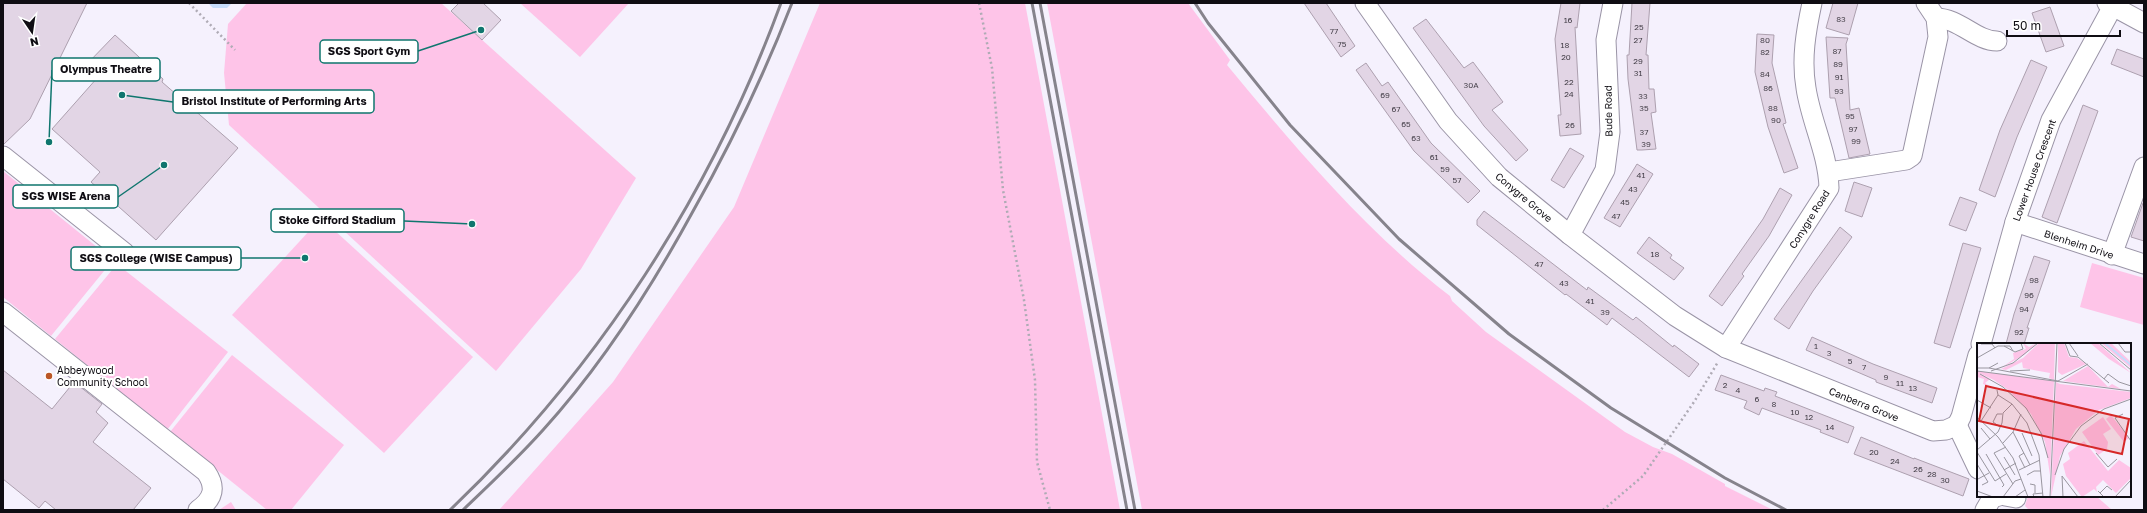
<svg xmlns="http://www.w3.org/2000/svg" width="2147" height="513" font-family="'Golos Text',sans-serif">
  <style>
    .green { fill: #fec4e8 }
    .water { fill: #c6dcfb }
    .building { fill: #e2d5e5; stroke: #ada0af }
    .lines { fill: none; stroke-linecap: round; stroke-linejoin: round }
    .minor-casing { stroke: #9a94a6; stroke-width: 21 }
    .path { stroke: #afabb5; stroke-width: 2.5; stroke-dasharray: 2 3; stroke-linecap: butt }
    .minor { stroke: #fff; stroke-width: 19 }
    .rail { stroke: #86838c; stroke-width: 3 }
    .poi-dot { fill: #bb5625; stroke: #fff; stroke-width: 1.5 }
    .labels { text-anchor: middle; stroke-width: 4; stroke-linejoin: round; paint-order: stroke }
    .number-label { font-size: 8px; fill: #443f48 }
    .street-label { font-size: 10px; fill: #0f0d13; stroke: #fff }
    .poi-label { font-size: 10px; fill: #0f0d13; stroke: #fff; text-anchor: start }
    .inset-river { fill: none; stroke: #c6dcfb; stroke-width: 2 }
    .inset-road { fill: none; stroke: #99969f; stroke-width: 1 }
    .view { fill: #d62828; fill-opacity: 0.15; stroke: #d62828; stroke-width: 2 }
    .inset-edge { fill: none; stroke: #0f0d13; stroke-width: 2 }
    .leader { fill: none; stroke: #0f766e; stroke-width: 1.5 }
    .callout-dot { fill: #0f766e; stroke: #fff; stroke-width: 1.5 }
    .callout { fill: #fff; stroke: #0f766e; stroke-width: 1.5 }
    .callout-label { font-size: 11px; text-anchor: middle; font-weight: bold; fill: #0f0d13 }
  </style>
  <rect width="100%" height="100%" fill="#f5f1fd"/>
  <g class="green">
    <polygon points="247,3 441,3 636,178 581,269 496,371 229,125 224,73 228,24"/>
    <polygon points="520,3 629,3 580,57"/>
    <polygon points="820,3 1025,3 1120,510 499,510 613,382 734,207"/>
    <path d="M 1047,3 L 1188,3 L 1230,60 L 1227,65 C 1295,147 1365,231 1450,296 L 1452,301 L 1486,332 L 1625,432 L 1653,447 L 1672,454 L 1725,484 L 1725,486 L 1773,510 L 1142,510 Z"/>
    <polygon points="3,171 113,260 51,336 3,297"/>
    <polygon points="321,218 473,357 384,453 232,315"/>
    <polygon points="2092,263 2144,278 2144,325 2080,307"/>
    <polygon points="117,264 228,352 167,430 55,339"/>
    <polygon points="232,355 344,445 291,510 267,510 170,432"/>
    <polygon points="2028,496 2096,496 2112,510 2029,510 2025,506"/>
    <polygon points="231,502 236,510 219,510"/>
  </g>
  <polygon class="water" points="208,3 232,3 227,8 213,8"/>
  <g class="building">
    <polygon points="3,3 87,3 30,119 3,145"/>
    <polygon points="459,3 483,3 501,20 482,40 451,11"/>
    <polygon points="1304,3 1326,3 1355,46 1341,57"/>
    <polygon points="1561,3 1580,3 1577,28 1575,27 1581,134 1560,136 1558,115 1561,115 1555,39"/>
    <polygon points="1632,3 1650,3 1646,55 1648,55 1649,89 1654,89 1656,112 1651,113 1656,149 1642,150 1637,150 1628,79 1627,55 1629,55"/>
    <polygon points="1833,3 1858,3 1849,35 1826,28"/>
    <polygon points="2050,7 2064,46 2046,52 2032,13"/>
    <polygon points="1426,19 1464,68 1473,62 1503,102 1492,110 1528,150 1516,161 1484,126 1413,28"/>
    <polygon points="1757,34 1774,35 1772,63 1786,123 1783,124 1798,168 1784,173 1768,127 1755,72"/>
    <polygon points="115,35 163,79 162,82 238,148 156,240 91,182 100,172 52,129 98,77 86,65"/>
    <polygon points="1826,37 1848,38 1846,44 1850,110 1859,108 1870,154 1849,158 1835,98 1830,98"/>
    <polygon points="2117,49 2144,59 2144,77 2111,64"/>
    <polygon points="2031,60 2047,67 2017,137 1995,197 1979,190 2000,130"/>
    <polygon points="1366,63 1382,86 1388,82 1431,143 1480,191 1468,203 1414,151 1356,70"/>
    <polygon points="2083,105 2098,111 2057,223 2042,217"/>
    <polygon points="1570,148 1584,156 1564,188 1551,180"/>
    <polygon points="1637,164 1653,174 1620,227 1604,218"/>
    <polygon points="1854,182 1872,188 1862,217 1845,211"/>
    <polygon points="1780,188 1792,195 1769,236 1742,274 1744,276 1722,306 1709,296 1763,219"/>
    <polygon points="1960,197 1977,203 1966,231 1949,225"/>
    <polygon points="2143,203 2144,203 2144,241 2131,237"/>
    <polygon points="1484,211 1587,290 1588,287 1633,320 1636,317 1673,347 1674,345 1699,364 1689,377 1612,318 1607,325 1566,294 1565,295 1477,225 1477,220"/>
    <polygon points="1840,227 1852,237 1813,291 1789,329 1774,319"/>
    <polygon points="1649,237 1672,255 1670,258 1684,268 1674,280 1637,253"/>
    <polygon points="1963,243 1981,248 1950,348 1934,343"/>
    <polygon points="2034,256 2050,261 2027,328 2029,328 2024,344 2006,344 2014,314"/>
    <polygon points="1812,337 1873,364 1937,388 1932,403 1876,382 1876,380 1806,350"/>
    <polygon points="3,370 52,409 74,382 102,404 96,412 108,423 93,442 151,488 133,510 56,510 45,501 39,508 3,479"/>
    <polygon points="1721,375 1764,391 1765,388 1777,392 1775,396 1854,427 1848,443 1820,432 1821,430 1762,408 1759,415 1744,408 1747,401 1715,390"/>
    <polygon points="1861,437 1914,459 1914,458 1969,479 1963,496 1854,454"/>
  </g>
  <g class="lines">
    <g class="minor-casing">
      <g id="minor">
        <polyline points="1365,3 1448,121 1499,177 1570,235 1675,316 1726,348 1933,431 1946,430 1957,425 1978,469"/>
        <polyline points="2107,3 2144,23"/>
        <path d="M 1936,18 C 1959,18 1976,41 1997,41"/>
        <polyline points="3,156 125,253"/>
        <polyline points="1829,172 1906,160 1912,156 1938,37 1936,18 1926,3"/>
        <polyline points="2015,222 2144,264"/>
        <polyline points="1570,235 1605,170 1610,132 1606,40 1613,3"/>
        <polyline points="2112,255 2144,167"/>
        <path d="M 3,312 L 206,472 C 217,488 213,499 198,510"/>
        <polyline points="1981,344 2015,222 2051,120 2113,6"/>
        <path d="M 1726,348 L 1829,188 C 1828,153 1811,122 1806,88 C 1801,59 1806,31 1812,3"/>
        <polyline points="1957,425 1961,417 1978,355"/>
        <polyline points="2005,496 2016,498"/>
        <polyline points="1985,510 1992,498 1999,496"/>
      </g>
    </g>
    <g class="path">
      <polyline points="189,3 235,50"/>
      <polyline points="979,3 992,68 1003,190 1024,300 1035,380 1037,462 1050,510"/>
      <polyline points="1603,510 1643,476 1694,402 1718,362"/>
    </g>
    <use href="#minor" class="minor"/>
    <g class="rail">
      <polyline points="1032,3 1127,510"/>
      <polyline points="1040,3 1135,510"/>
      <polyline points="1195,3 1208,23 1290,125 1399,239 1509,334 1611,408 1725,478 1786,510"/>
      <path d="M 450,510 C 598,369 711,194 781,3"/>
      <path d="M 463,510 C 490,484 518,458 543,430 C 602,365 650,290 692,213 C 730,146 764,75 792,3"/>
    </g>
  </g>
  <circle class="poi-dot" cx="49" cy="376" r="4"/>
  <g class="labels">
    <g class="number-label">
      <text x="1841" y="22">83</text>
      <text x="1568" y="23">16</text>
      <text x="1639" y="30">25</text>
      <text x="1334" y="34">77</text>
      <text x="1638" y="43">27</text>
      <text x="1765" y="43">80</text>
      <text x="1342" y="47">75</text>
      <text x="1565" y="48">18</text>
      <text x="1837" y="54">87</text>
      <text x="1765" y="55">82</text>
      <text x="1566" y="60">20</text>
      <text x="1638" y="64">29</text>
      <text x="1838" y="67">89</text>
      <text x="1638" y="76">31</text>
      <text x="1765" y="77">84</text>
      <text x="1839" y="80">91</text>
      <text x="1569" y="85">22</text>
      <text x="1471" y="88">30A</text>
      <text x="1768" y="91">86</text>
      <text x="1839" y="94">93</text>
      <text x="1569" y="97">24</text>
      <text x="1385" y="98">69</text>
      <text x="1643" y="99">33</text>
      <text x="1644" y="111">35</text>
      <text x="1773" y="111">88</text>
      <text x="1396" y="112">67</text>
      <text x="1850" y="119">95</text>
      <text x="1776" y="123">90</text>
      <text x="1406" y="127">65</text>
      <text x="1570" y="128">26</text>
      <text x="1853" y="132">97</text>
      <text x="1644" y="135">37</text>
      <text x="1416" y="141">63</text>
      <text x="1856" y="144">99</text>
      <text x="1646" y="147">39</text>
      <text x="1434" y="160">61</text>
      <text x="1445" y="172">59</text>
      <text x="1641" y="178">41</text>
      <text x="1457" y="183">57</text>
      <text x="1633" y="192">43</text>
      <text x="1625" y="205">45</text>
      <text x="1616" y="219">47</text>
      <text x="1655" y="257">18</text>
      <text x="1539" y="267">47</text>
      <text x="2034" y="283">98</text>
      <text x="1564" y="286">43</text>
      <text x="2029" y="298">96</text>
      <text x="1590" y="304">41</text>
      <text x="2024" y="312">94</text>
      <text x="1605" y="315">39</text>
      <text x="2019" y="335">92</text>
      <text x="1816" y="349">1</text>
      <text x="1829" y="356">3</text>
      <text x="1850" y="364">5</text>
      <text x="1864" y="370">7</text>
      <text x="1886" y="380">9</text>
      <text x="1900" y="386">11</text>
      <text x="1725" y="388">2</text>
      <text x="1913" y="391">13</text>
      <text x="1738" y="393">4</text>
      <text x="1757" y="402">6</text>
      <text x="1774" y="407">8</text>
      <text x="1795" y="415">10</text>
      <text x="1809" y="420">12</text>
      <text x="1830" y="430">14</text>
      <text x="1874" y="455">20</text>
      <text x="1895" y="464">24</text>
      <text x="1918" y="472">26</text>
      <text x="1932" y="477">28</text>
      <text x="1945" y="483">30</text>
    </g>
    <g class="street-label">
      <text transform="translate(1608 111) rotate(-91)" y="4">Bude Road</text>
      <text transform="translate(2034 170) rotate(-70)" y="4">Lower House Crescent</text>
      <text transform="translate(1524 197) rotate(40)" y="4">Conygre Grove</text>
      <text transform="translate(1809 219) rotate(-58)" y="4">Conygre Road</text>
      <text transform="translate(2079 244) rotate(18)" y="4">Blenheim Drive</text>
      <text transform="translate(1864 404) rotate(22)" y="4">Canberra Grove</text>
    </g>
    <g class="poi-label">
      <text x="57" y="374">Abbeywood<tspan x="57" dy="12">Community School</tspan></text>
    </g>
  </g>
  <g transform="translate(1977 343)">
    <rect width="154" height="154" fill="#f5f1fd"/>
    <path d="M 46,0 L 52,4 L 60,0 L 47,12 L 24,25 L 37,16 L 36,10 L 49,6 ZM 62,0 L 78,0 L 77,37 L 72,35 L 73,30 L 46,25 L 45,19 L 29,27 L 24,26 L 46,15 ZM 81,0 L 87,0 L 92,14 L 100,15 L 109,21 L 85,32 L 81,29 ZM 113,0 L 121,0 L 154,30 L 132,16 ZM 124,0 L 134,0 L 154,19 L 154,25 ZM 111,23 L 131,44 L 135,41 L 144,46 L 86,38 ZM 0,28 L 77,38 L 73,132 L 68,99 L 54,71 L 30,46 L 17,37 L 2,30 L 13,36 L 8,40 L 17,46 L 6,41 L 7,36 L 0,34 ZM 79,39 L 83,41 L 154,49 L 154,55 L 122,67 L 99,86 L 83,113 L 74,154 ZM 134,72 L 152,95 L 147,99 L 129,76 ZM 126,74 L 134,86 L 126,91 L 131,99 L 130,106 L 121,112 L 105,89 ZM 107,98 L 131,128 L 142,117 L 154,125 L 154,135 L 139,150 L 126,137 L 119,144 L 120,149 L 117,146 L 105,154 L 89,133 L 86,121 L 93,116 L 91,110 Z" fill="#fec4e8"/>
    <path class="inset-river" d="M 128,0 L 154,22"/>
    <path class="inset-road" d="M 88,0 L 93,13 L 101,14 L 132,40M 92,0 L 101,13M 122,0 L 154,27M 141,0 L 148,9 L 154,9M 4,1 L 15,1 L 18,5M 27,3 L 38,9 L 46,6 L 44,0M 0,15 L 21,3 L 33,3 L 36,8M 0,25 L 12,25 L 21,20M 12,25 L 81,38 L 111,21M 0,28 L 154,48M 14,28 L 36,20 L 61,0M 33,28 L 53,27M 3,31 L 26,44 L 49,65 L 64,90 L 71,115M 127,36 L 131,31 L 142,39 L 154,43M 20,47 L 21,52 L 35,61 L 50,80 L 62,112 L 66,154M 0,57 L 14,65M 146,71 L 138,75 L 154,98M 0,74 L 21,94 L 36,115 L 51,154M 4,78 L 21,52M 23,84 L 16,79 L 20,71 L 25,71M 4,85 L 13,96M 36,89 L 53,122M 45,90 L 55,113M 26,100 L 36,89 L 44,71M 29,104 L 17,110 L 36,141M 0,107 L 21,89 L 25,80 L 26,70 L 35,61M 0,109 L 18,138 L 29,131M 47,110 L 42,113 L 48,125M 119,110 L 131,124 L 140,116M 9,111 L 27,142 L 25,144M 27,114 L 38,132M 0,121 L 11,139 L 5,142M 27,127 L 39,120M 42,127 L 63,117M 50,132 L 57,128 L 64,128M 78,132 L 87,106 L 104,83 L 127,66 L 154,56M 1,136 L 12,130M 53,141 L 58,142 L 58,150M 0,148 L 16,154M 121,148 L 127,154 L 132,154M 123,150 L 130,143 L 135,147M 26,154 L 38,138 L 44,136M 38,154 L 48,147M 57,154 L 56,151 L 66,150M 73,154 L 80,0M 86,154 L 85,133 L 101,154M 138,154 L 154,137"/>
    <path class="view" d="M 9,43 L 152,76 L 145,111 L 2,78 Z"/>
    <rect width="154" height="154" class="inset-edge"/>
  </g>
  <path class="leader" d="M481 30L418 51M49 142L52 70M122 95L173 102M164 165L118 197M472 224L404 221M305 258L241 258"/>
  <g class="callout-dot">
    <circle cx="481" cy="30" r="4"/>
    <circle cx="49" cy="142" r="4"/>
    <circle cx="122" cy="95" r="4"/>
    <circle cx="164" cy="165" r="4"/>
    <circle cx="472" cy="224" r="4"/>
    <circle cx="305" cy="258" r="4"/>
  </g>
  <g class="callout">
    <rect x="320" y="40" width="98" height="23" rx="4"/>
    <rect x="52" y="58" width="108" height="23" rx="4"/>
    <rect x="173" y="90" width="201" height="23" rx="4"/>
    <rect x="13" y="185" width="105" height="23" rx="4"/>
    <rect x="271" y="209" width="133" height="23" rx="4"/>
    <rect x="71" y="247" width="170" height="23" rx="4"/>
  </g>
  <g class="callout-label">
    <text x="369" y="55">SGS Sport Gym</text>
    <text x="106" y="73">Olympus Theatre</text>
    <text x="274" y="105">Bristol Institute of Performing Arts</text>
    <text x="66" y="200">SGS WISE Arena</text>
    <text x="337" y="224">Stoke Gifford Stadium</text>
    <text x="156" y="262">SGS College (WISE Campus)</text>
  </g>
  <rect width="2147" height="513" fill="none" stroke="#0f0d13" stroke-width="8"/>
  <g transform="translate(32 32) rotate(167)" stroke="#ffffff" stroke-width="3" paint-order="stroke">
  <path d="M0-3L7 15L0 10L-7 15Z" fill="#0f0d13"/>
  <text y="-6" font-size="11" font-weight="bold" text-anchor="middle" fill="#0f0d13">N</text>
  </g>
  <path d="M2007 30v6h113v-6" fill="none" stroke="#0f0d13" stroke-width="2"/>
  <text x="2013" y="30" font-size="12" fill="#0f0d13" stroke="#ffffff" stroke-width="3" paint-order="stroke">50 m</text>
</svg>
